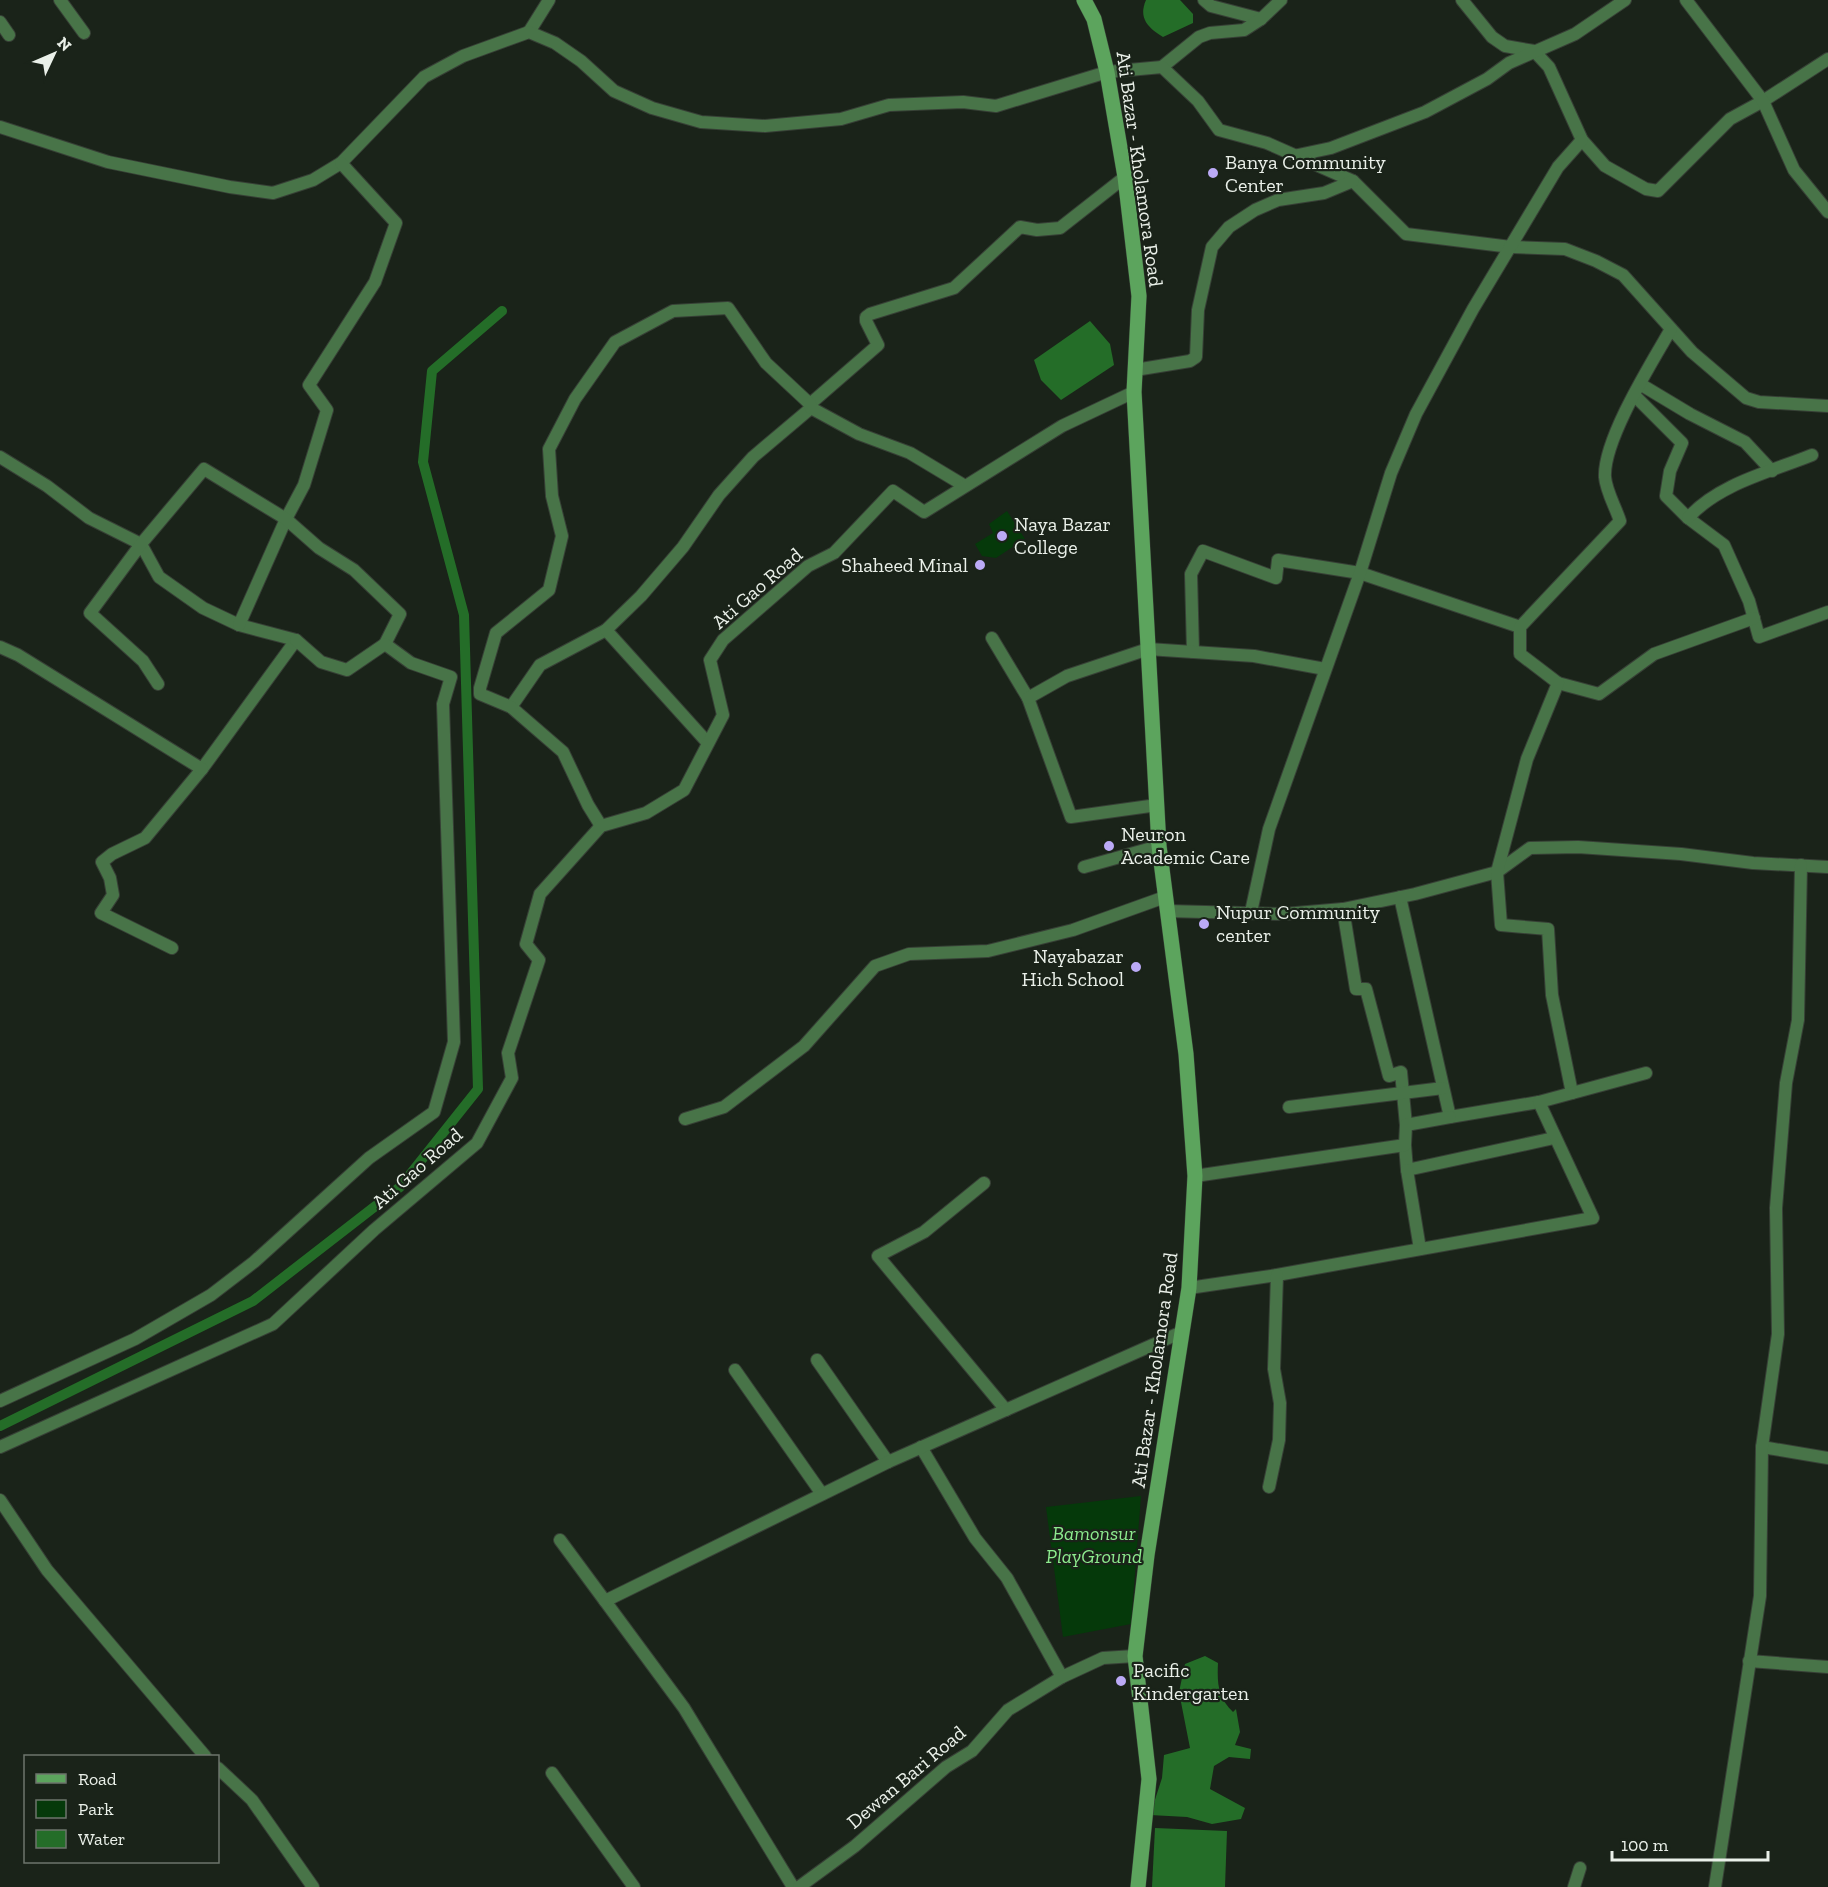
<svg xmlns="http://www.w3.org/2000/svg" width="1828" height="1887" font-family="'Zilla Slab',serif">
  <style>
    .green { fill: #05390a }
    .water { fill: #246d28 }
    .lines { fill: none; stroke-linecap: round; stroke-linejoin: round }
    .canal { stroke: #246d28; stroke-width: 10 }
    .street-casing { stroke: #374036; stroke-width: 14 }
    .secondary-casing { stroke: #374036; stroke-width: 16 }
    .street { stroke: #487448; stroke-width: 12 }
    .secondary { stroke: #5ca45d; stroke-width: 15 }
    .poi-dot { fill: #bbaaf6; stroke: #1a2319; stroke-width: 2 }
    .labels { text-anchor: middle; stroke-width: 4.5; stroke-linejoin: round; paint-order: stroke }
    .poi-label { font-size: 20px; fill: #eaf0e9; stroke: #1a2319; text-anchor: start }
    .street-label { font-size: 20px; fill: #eaf0e9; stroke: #1a2319 }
    .park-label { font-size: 20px; font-style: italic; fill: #8deb8e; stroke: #1a2319 }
  </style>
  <rect width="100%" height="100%" fill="#1a2319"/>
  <g class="green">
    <polygon points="1007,511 1025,539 996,558 982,556 975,544 993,533 989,524"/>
    <polygon points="1141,1496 1131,1624 1063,1637 1046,1507"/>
  </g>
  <g class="water">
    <path d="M 1146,0 L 1180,0 L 1193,14 L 1193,23 L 1163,37 C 1148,28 1138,18 1146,0 Z"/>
    <polygon points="1090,321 1110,344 1114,365 1061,400 1041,380 1034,360"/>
    <path d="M 1205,1656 L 1218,1663 C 1217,1684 1218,1697 1233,1712 L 1236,1709 L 1240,1732 L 1235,1745 L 1251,1749 L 1250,1759 L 1229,1757 L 1214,1766 L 1210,1789 L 1245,1808 L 1241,1819 L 1212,1824 L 1187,1817 L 1150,1815 L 1162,1778 L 1164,1755 L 1190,1748 L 1179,1692 L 1185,1664 Z"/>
    <polygon points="1155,1828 1227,1831 1225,1887 1152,1887"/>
  </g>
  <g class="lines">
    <polyline class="canal" points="0,1426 253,1301 400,1187 478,1089 464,615 423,462 432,371 502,311"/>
    <g class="street-casing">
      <g id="street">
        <polyline points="60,0 84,33"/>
        <polyline points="1204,0 1211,6 1261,19"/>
        <polyline points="1462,0 1492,37 1505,46 1534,51 1549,67 1582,140 1605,166 1646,189 1658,191 1730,119 1763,101 1828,59"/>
        <polyline points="1686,0 1763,101 1794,170 1828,212"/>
        <polyline points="0,22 9,35"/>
        <polyline points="529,32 549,0"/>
        <polyline points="1162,67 1199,37 1210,33 1244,30 1261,19 1281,0"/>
        <polyline points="0,127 108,162 230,187 273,193 313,180 341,163 424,77 463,56 529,32 555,43 581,61 614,91 652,108 701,122 765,126 841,119 889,105 963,102 996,106 1107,72 1162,67 1198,101 1219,130 1267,143 1353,181 1406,234 1511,247 1565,249 1596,261 1623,275 1692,352 1746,398 1759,402 1828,406"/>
        <polyline points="1298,155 1331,148 1425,112 1487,79 1509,63 1575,34 1625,0"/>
        <polyline points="1135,370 1190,361 1196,357 1198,310 1212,247 1229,227 1255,210 1278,200 1324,193 1353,181"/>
        <polyline points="1640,384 1690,414 1745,442 1772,471"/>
        <polyline points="1634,395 1682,443 1670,471 1666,496 1688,518 1724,545 1749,601 1759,637 1828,612"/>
        <polyline points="810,404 878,345 866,321 866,317 870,314 954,288 1020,227 1037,230 1060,228 1125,177"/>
        <polyline points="0,457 47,486 89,518 141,544 159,577 203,608 239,625 296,640 202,769 145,838 112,854 102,862 110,878 113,895 101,913 172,948"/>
        <path d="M 1688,518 C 1718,484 1770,472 1812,455"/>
        <polyline points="239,625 286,519 304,485 327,410 309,385 375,282 396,223 341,163"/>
        <polyline points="992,638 1028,698 1071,817 1157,805"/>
        <polyline points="0,647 18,655 202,769"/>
        <polyline points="1193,652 1191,574 1203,551 1276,578 1278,560 1360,573 1520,627"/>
        <polyline points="1558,683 1599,694 1654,654 1754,618"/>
        <polyline points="158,684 143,661 90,613 141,544 204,469 286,519 319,548 354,570 400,614 385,644"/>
        <polyline points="1028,698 1067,676 1148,649 1254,656 1325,669"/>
        <polyline points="511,707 540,665 606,630"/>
        <polyline points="707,742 606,630 641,596 683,547 719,495 753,457 811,408"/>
        <polyline points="601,826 588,805 563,752 511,707 480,694 480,688 496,633 549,590 562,536 552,496 549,449 575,399 615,342 673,311 728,308 766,363 810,404 811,408 859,434 910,453 965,486"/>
        <polyline points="1084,867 1159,846"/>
        <polyline points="1400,897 1450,1117 1539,1102"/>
        <polyline points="1343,909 1356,989 1366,989 1389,1076 1401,1072 1406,1125"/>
        <polyline points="1167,911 1284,914 1343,909 1415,894 1497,872 1530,848 1578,847 1681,854 1753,863 1828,867"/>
        <polyline points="1251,912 1269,829 1360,573 1391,473 1416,414 1473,309 1558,167 1582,140"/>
        <path d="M 1572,1093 L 1552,995 L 1548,929 L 1501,925 L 1497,872 L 1527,759 L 1558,683 L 1520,654 L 1520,627 L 1620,521 C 1616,508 1606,491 1605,477 C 1603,440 1652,362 1671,329"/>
        <polyline points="1289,1107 1443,1088"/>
        <polyline points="685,1119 724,1107 804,1046 875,966 909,954 988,951 1073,930 1165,897"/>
        <polyline points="1405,1145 1407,1170 1554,1138"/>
        <polyline points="1407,1170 1420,1249"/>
        <polyline points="1195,1176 1405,1145 1406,1125 1450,1117"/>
        <polyline points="984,1183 924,1232 878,1256 1006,1410"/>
        <polyline points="1189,1288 1277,1275 1593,1218 1539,1102 1646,1073"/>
        <polyline points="817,1360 888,1462"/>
        <polyline points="735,1370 822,1494"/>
        <polyline points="0,1401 135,1339 211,1295 254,1262 369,1158 434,1112 454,1042 443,704 451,677 411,663 385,644 347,670 321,662 296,640"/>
        <polyline points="0,1447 273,1324 374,1230 477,1143 512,1078 508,1053 539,960 526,944 540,894 601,826 646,813 684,790 723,715 710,660 723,640 808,566 834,553 893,491 924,512 1062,426 1134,392"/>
        <polyline points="921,1447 975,1538 1007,1578 1062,1677"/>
        <polyline points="1762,1447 1828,1458"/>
        <polyline points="1269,1487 1279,1440 1280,1403 1274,1369 1277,1275"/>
        <polyline points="0,1500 47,1570 205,1756"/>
        <polyline points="560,1540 684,1708 793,1887"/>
        <polyline points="605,1601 888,1462 1182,1332"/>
        <polyline points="1749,1661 1828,1667"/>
        <polyline points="218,1768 252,1800 313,1887"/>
        <polyline points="552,1773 634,1887"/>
        <polyline points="799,1887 855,1846 946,1767 972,1751 1008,1710 1062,1677 1103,1658 1135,1656"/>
        <polyline points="1574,1887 1580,1868"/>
        <polyline points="1715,1887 1760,1596 1762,1447 1778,1334 1776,1208 1786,1083 1798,1020 1801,865"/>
      </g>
    </g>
    <g class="secondary-casing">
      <polyline id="secondary" points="1084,0 1094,19 1107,72 1125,177 1139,296 1134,392 1159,846 1186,1054 1195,1176 1189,1288 1147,1555 1135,1656 1149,1779 1138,1887"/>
    </g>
    <use href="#street" class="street"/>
    <use href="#secondary" class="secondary"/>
  </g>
  <g class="poi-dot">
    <circle cx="1213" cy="173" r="6"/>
    <circle cx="1002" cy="536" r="6"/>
    <circle cx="980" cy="565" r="6"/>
    <circle cx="1109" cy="846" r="6"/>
    <circle cx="1204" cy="924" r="6"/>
    <circle cx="1136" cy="967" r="6"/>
    <circle cx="1121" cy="1681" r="6"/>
  </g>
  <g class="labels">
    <g class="poi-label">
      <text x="1225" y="169">Banya Community<tspan x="1225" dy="23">Center</tspan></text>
      <text x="1014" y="531">Naya Bazar<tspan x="1014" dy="23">College</tspan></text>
      <text x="968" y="572" text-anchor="end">Shaheed Minal</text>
      <text x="1121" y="841">Neuron<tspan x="1121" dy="23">Academic Care</tspan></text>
      <text x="1216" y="919">Nupur Community<tspan x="1216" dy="23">center</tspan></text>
      <text x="1124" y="963" text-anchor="end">Nayabazar<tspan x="1124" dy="23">Hich School</tspan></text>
      <text x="1133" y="1677">Pacific<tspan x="1133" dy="23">Kindergarten</tspan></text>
    </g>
    <g class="street-label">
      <text transform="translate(1140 169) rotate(82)" y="7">Ati Bazar - Kholamora Road</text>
      <text transform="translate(757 588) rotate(-41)" y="7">Ati Gao Road</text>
      <text transform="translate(417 1168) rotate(-41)" y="7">Ati Gao Road</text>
      <text transform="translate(1154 1370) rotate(-82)" y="7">Ati Bazar - Kholamora Road</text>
      <text transform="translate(906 1777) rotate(-40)" y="7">Dewan Bari Road</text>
    </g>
    <g class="park-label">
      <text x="1094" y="1540">Bamonsur<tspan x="1094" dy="23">PlayGround</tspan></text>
    </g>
  </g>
  <rect x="24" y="1755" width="195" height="108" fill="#1a2319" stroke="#6d756c" stroke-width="1.5"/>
  <rect x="36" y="1774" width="30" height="9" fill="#5ca45d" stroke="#6d756c" stroke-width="1.5"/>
  <text x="78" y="1785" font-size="18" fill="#eaf0e9">Road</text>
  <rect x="36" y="1800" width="30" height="18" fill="#05390a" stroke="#6d756c" stroke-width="1.5"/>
  <text x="78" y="1815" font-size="18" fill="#eaf0e9">Park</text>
  <rect x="36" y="1830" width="30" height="18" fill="#246d28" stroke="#6d756c" stroke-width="1.5"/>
  <text x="78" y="1845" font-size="18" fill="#eaf0e9">Water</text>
  <g transform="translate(54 54) rotate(46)" stroke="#1a2319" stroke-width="4.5" paint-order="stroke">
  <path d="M0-4.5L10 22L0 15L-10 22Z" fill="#eaf0e9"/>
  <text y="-9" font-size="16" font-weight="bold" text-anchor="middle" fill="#eaf0e9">N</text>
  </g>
  <path d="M1612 1851v9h156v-9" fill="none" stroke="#eaf0e9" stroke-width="3"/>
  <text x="1621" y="1851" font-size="18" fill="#eaf0e9" stroke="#1a2319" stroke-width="4.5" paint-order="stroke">100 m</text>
</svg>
